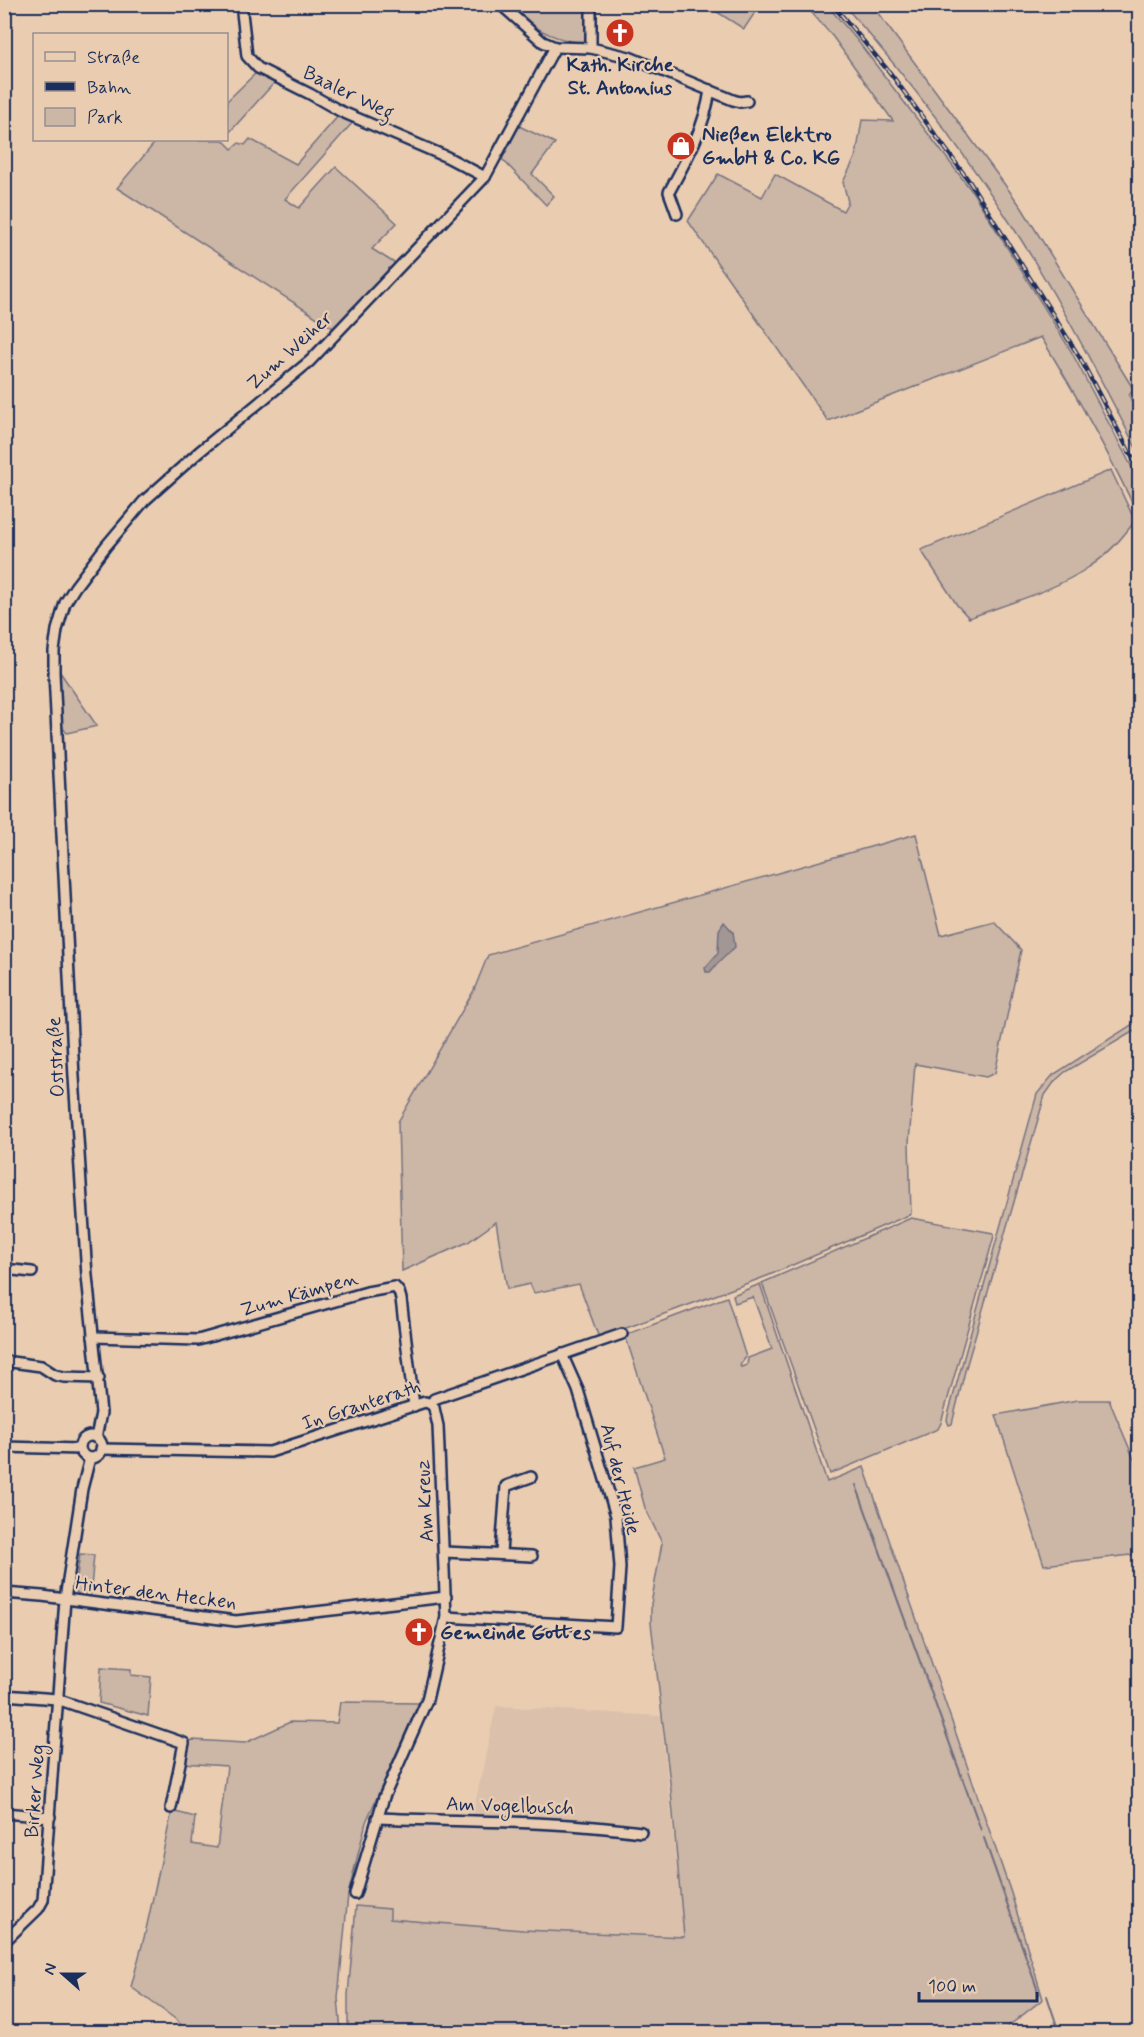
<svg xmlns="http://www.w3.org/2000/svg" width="1144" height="2037" font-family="Mynerve,sans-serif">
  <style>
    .built { fill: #dbc1ab }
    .green { fill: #ccb6a5; stroke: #747282; stroke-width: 1.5 }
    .water { fill: #a39795; stroke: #6d6d7f; stroke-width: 1.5 }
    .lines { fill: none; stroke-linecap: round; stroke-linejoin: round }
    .stream { stroke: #6d6d7f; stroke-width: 2 }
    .minor-casing { stroke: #1b2f5e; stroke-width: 14 }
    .minor { stroke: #eacdb1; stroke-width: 9 }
    .rail-casing { stroke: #1b2f5e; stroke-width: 4.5 }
    .rail { stroke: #eacdb1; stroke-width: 2; stroke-dasharray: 7; stroke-linecap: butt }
    .labels { text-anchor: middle; stroke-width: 4.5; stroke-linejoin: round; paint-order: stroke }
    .poi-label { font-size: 20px; font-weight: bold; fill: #1b2f5e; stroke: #eacdb1; text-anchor: start }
    .street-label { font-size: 20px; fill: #1b2f5e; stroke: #eacdb1 }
  </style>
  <rect width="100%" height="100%" fill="#eacdb1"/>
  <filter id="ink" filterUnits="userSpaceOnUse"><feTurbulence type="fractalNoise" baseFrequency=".0167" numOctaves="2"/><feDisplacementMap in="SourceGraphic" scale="12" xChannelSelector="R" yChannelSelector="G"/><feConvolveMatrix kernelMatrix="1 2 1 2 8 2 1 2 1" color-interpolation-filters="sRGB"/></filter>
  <g filter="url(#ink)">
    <polygon class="built" points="496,1706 661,1716 684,1937 522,1930 390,1919 390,1909 356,1906 378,1825 382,1816 472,1818"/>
    <g class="green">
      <path d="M 509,5 L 584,5 L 588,35 L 585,41 C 578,44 573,41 566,40 C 542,34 526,22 509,5 Z"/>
      <polygon points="706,5 760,5 744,29"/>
      <path d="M 805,5 L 827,5 L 857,40 L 974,194 L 1071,351 L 1139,481 L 1139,517 C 1110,455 1077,396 1041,337 L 828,421 L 688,221 L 718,174 L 762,197 L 775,174 L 843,211 L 848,202 L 843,182 L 856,156 L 862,120 L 893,121 L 833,37 Z"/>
      <path d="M 844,5 L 872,5 L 1022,208 L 1134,390 L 1129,395 L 1139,418 L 1139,454 C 1102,381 1064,308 1020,238 C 968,157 907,77 844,5 Z"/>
      <polygon points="259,70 276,81 227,135 227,101"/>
      <polygon points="339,115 354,121 285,199 299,208 336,167 397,223 372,249 399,266 336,330 117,188 157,140 223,140 232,149 239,143 245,145 250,139 296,164"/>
      <polygon points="519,126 555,143 532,174 554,196 546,205 502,159"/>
      <path d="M 1111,470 L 1135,521 C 1122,538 1108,555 1089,567 C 1054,591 1009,603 969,618 L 957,605 L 921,550 Z"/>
      <polygon points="60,672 97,726 67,733 61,726"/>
      <polygon points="916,834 941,935 994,921 1021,950 995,1073 986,1077 915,1064 909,1143 911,1214 767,1276 599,1338 579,1284 534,1293 530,1284 507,1289 496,1222 468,1242 402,1271 398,1122 474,990 488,955"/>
      <polygon points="1139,1020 1139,1028 1065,1072 1055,1081 1045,1095 965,1371 952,1424 949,1425 947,1420 948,1415 1037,1094 1053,1075"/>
      <polygon points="911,1218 993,1233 994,1236 941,1423 938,1429 830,1474 762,1283"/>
      <polygon points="760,1284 827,1482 864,1467 1011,1893 1043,1999 1001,2032 348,2032 348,1995 356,1906 390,1909 390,1919 523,1930 684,1937 671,1791 651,1623 651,1604 662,1543 645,1508 634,1467 665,1458 625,1335 727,1297 746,1357 740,1365 741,1367 747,1365 748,1358 772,1349 753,1297 735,1303 733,1295"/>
      <polygon points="1078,1400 1109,1400 1139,1471 1139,1554 1044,1565 996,1415"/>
      <polygon points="80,1554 94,1555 90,1598 79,1595 75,1590"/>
      <polygon points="101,1667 131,1669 131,1675 151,1677 148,1716 99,1703"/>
      <polygon points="340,1702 419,1703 366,1822 348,1895 338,1998 341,2032 189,2032 174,2018 131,1987 145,1934 172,1811 195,1817 192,1844 217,1848 227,1766 182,1763 185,1745 192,1740 245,1743 290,1722 337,1723"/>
    </g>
    <polygon class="water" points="724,922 733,932 735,947 717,964 710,972 706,972 705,968 718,953 719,930"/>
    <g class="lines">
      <g class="stream">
        <polyline points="856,1485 981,1830"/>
        <polyline points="984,1838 1039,1994"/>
        <polyline points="1047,1996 1059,2032"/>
      </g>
      <g class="minor-casing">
        <g id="minor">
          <polyline points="241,4 247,56 258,68 310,94 340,111 447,157 485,177"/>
          <polyline points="500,4 543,42 555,47 591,48"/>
          <polyline points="591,4 591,48 629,57 733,100 740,102 747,101"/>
          <path d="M 677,214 L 669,192 C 687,159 705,127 710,90"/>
          <polyline points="4,1269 32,1272"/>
          <polyline points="93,1337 198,1340 367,1292 395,1287 399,1292 401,1299 414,1406"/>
          <polyline points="4,1361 41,1366 55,1375 64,1377 99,1378"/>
          <polyline points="431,1404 434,1399 622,1334"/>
          <circle cx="91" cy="1447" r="11"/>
          <polyline points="96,1438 101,1413 87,1276 74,1077 54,673 54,651 57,630 65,603 75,587 106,546 144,501 199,452 310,361 485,177 555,47"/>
          <polyline points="4,1447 80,1449"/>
          <polyline points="101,1449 270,1452 425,1402 431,1404"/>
          <polyline points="444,1552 532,1556"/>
          <polyline points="501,1553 506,1486 531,1477"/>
          <polyline points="4,1593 42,1596 236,1621 446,1597"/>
          <polyline points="446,1617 616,1627 620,1567 616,1516 578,1390 562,1354"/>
          <polyline points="4,1695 57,1699 184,1743 171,1808"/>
          <polyline points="4,1813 50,1817"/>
          <path d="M 377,1818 C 465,1822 554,1820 641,1832"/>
          <polyline points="355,1894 384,1797 427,1700 446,1617 438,1426 434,1408 431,1404"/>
          <polyline points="4,1942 38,1909 43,1900 65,1599 82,1489 90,1458"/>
        </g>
      </g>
      <use href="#minor" class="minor"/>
      <g class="rail-casing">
        <polyline id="rail" points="832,4 891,74 969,181 1080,358 1140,472"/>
      </g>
      <use href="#rail" class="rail"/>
    </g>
  </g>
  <defs>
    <g id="church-disc" transform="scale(1.5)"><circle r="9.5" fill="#c8321e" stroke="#eacdb1"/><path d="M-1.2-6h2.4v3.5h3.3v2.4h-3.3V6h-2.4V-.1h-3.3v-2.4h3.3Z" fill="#fff"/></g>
    <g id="shop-disc" transform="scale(1.5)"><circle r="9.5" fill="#c8321e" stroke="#eacdb1"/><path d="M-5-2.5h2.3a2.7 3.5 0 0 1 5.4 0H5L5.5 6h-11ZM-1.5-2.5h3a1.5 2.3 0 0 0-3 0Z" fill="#fff"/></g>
  </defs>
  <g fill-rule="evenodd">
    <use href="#church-disc" x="620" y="33"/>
    <use href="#shop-disc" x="681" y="146"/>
    <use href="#church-disc" x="419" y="1632"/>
  </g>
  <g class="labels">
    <g class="poi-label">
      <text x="620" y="71" text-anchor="middle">Kath. Kirche<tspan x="620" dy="23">St. Antonius</tspan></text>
      <text x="702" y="141">Nießen Elektro<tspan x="702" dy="23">GmbH &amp; Co. KG</tspan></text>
      <text x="440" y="1639">Gemeinde Gottes</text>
    </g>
    <g class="street-label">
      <text transform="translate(349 92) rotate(26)" y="7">Baaler Weg</text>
      <text transform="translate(289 350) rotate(-42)" y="7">Zum Weiher</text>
      <text transform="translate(55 1057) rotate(-93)" y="7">Oststraße</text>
      <text transform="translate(299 1293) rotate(-16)" y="7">Zum Kämpen</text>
      <text transform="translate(361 1404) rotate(-18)" y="7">In Granterath</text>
      <text transform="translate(621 1479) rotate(76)" y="7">Auf der Heide</text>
      <text transform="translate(424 1501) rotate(-93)" y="7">Am Kreuz</text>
      <text transform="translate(156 1592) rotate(7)" y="7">Hinter den Hecken</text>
      <text transform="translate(34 1791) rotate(-86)" y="7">Birker Weg</text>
      <text transform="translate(510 1805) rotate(2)" y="7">Am Vogelbusch</text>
    </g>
  </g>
  <rect width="1144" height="2037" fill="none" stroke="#eacdb1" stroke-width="24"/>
  <rect x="12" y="12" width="1120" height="2013" fill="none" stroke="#1b2f5e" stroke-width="2" filter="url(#ink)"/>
  <rect x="33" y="33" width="195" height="108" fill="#eacdb1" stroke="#978e90" stroke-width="1.5"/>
  <rect x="45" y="52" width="30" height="9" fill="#eacdb1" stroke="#978e90" stroke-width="1.5"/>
  <text x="87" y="63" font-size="18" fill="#1b2f5e">Straße</text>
  <rect x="45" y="82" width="30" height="9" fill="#1b2f5e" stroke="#978e90" stroke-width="1.5"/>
  <text x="87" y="93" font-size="18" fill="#1b2f5e">Bahn</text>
  <rect x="45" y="108" width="30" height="18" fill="#ccb6a5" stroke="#978e90" stroke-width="1.5"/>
  <text x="87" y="123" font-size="18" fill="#1b2f5e">Park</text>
  <g transform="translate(63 1974) rotate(291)" stroke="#eacdb1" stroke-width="4.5" paint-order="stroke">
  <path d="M0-4.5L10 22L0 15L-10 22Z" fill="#1b2f5e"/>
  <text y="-9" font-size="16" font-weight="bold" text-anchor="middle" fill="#1b2f5e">N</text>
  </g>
  <path d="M919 1992v9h118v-9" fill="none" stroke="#1b2f5e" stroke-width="3"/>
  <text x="928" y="1992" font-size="18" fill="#1b2f5e" stroke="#eacdb1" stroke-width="4.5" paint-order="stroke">100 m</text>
</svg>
